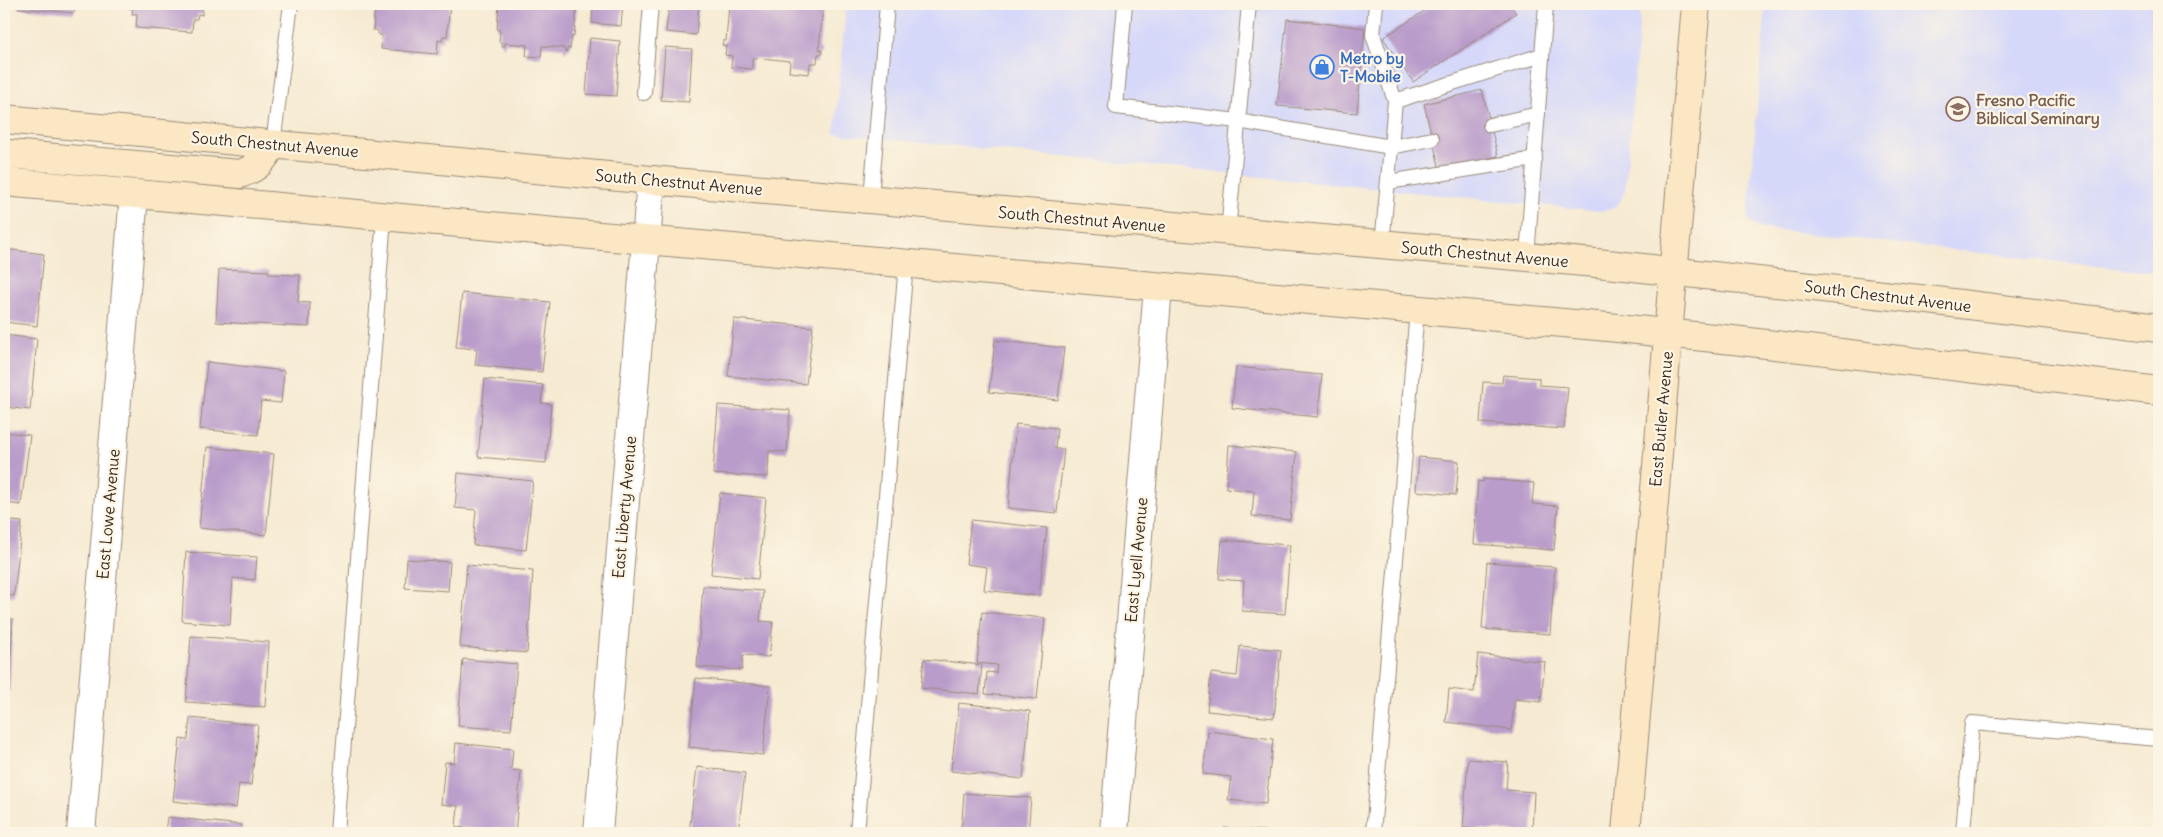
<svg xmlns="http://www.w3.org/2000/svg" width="2163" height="837" font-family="Delius,sans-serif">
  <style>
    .built { fill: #d5d8f9 }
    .building { fill: #b99cca }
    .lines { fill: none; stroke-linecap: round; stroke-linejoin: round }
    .lane-casing { stroke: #988a78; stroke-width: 16 }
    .street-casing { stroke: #988a78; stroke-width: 30 }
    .secondary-casing { stroke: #988a78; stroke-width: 30 }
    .lane { stroke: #fff; stroke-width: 14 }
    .street { stroke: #fff; stroke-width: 28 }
    .secondary { stroke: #fbe7c3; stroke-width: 28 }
    .labels { text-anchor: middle; stroke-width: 4.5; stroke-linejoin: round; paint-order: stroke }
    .shop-label { font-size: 16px; font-weight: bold; fill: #366cbe; stroke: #fcf5e5; text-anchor: start }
    .education-label { font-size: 16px; font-weight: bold; fill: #785e54; stroke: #fcf5e5; text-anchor: start }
    .street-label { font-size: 16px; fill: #3b2a1e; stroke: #fcf5e5 }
  </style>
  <rect width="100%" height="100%" fill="#fcf5e5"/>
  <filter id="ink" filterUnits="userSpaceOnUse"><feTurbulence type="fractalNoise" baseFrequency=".02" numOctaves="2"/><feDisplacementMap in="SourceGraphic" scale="10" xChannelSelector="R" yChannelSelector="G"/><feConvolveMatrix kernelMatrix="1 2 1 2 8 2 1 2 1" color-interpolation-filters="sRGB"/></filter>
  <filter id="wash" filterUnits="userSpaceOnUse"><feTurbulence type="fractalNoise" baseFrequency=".0096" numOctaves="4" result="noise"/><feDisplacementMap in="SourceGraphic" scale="20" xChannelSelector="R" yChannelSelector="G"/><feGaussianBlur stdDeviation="1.12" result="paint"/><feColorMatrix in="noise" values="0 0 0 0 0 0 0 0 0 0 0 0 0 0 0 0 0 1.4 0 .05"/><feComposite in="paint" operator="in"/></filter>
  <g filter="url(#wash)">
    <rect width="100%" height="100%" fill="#f6ead2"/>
    <g class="built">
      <polygon points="846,4 1641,4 1625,190 1622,198 1617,205 1608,210 1600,211 835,134"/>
      <polygon points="1766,4 2159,4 2159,273 1759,228 1749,222 1748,214"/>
    </g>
    <g id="blocks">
      <g class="building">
        <polygon points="19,4 75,4 74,13 18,8"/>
        <polygon points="128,4 203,4 202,15 198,14 197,19 193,19 192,32 136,28 137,14 132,14 133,9 128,8"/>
        <polygon points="375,4 450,4 447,36 443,36 442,41 438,40 437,54 381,49 382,35 378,35 378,30 373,30"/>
        <polygon points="499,4 577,4 574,37 572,36 570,49 567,48 567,52 564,51 564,48 542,46 541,57 526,56 527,45 505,43 505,46 502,46 502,43 499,42 500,30 497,30"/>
        <polygon points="593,4 623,4 621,26 592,23"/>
        <polygon points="669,4 699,4 696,35 666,32"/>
        <polygon points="729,4 826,4 826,6 823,6 819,49 822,50 822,54 818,54 817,63 810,63 809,74 789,72 790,61 771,59 752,58 752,69 731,67 732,56 725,55 726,46 722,45 723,41 726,41"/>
        <polygon points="1435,4 1510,4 1516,13 1413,82 1383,38"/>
        <polygon points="1287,19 1365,28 1357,113 1277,106"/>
        <polygon points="590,38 620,41 616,96 586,94"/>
        <polygon points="665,47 692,49 689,102 661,100"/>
        <polygon points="1482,90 1498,156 1440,170 1424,104"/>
        <polygon points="4,249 44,254 37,326 4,322"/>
        <polygon points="219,269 269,271 269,274 300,275 298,302 310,303 309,327 216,322"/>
        <polygon points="462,293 550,302 542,372 475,365 477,349 456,347"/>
        <polygon points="734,319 813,327 806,384 728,376"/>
        <polygon points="4,335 37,339 30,410 4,407"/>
        <polygon points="995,340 1064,348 1058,400 989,392"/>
        <polygon points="207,362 284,371 281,403 261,401 258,435 200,429"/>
        <polygon points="1236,367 1322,375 1318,417 1232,408"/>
        <polygon points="1503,375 1539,378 1539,385 1568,387 1564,429 1480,423 1483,382 1502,383"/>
        <polygon points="485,379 543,385 541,403 551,404 546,463 478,457"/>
        <polygon points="718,405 790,410 787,452 769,451 768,477 713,474"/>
        <polygon points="1016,424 1057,428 1055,449 1064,449 1057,513 1008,508"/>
        <polygon points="4,432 30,435 21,505 4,503"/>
        <polygon points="1229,445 1297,452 1290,520 1252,516 1254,491 1226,488"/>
        <polygon points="207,447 274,454 266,535 199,528"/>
        <polygon points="1419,457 1459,461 1456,495 1416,491"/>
        <polygon points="458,473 533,481 526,550 473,545 476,510 455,508"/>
        <polygon points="1483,479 1534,483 1532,504 1558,506 1554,550 1474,544 1478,481 1483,482"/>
        <polygon points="720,493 766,498 758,579 711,574"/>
        <polygon points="4,520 22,522 14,596 4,595"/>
        <polygon points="971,520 1047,528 1039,596 984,590 987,567 966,564"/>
        <polygon points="1222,540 1290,545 1285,614 1242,611 1244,581 1219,579"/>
        <polygon points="186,552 257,557 255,580 233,578 230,625 182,621"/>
        <polygon points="407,559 450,562 448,591 405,588"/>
        <polygon points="1487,562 1555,567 1550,634 1482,629"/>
        <polygon points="467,565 533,571 527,653 460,647"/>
        <polygon points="703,586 763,591 760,621 773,622 769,657 743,655 742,670 697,667"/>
        <polygon points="982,612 1045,618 1037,699 985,694 987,672 996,673 997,665 977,663"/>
        <polygon points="4,618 13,619 9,691 4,690"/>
        <polygon points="191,636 269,642 265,707 186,702"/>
        <polygon points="1240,646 1281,650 1274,718 1207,711 1211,673 1237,676"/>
        <polygon points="1478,654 1545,662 1541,702 1515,699 1511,730 1446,722 1449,689 1474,692"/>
        <polygon points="463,659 517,664 511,730 458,726"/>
        <polygon points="924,659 982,665 979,694 921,688"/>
        <polygon points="696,678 770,686 763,755 689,747"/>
        <polygon points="959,703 1030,711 1023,779 951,771"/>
        <polygon points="4,704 7,704 5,727 4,726"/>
        <polygon points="190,718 258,725 251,785 239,784 236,808 173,801 180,739 188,740"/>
        <polygon points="1208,731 1273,739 1266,804 1228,800 1231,777 1203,774"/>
        <polygon points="456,743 513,749 511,770 521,771 515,833 456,827 458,806 441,804 445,762 454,763"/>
        <polygon points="1468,759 1508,762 1506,790 1534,792 1532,833 1463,828"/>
        <polygon points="697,767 745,773 738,833 689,833"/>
        <polygon points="964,793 1031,798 1028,833 961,833"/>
        <polygon points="167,817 242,825 241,833 165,833"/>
        <polygon points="1224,828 1279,832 1279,833 1224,833"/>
      </g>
    </g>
  </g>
  <g filter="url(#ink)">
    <use href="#blocks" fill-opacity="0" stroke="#988a78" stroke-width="1"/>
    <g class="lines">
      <g class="lane-casing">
        <g id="lane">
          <polyline points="1125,4 1116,107 1238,121 1391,147 1382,245"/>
          <polyline points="1376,4 1373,35 1395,101 1391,147 1432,139"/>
          <polyline points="644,93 651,4"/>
          <polyline points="1395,101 1542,55"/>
          <polyline points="1490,125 1538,114"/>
          <polyline points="273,144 291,4"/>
          <polyline points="1388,182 1535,159"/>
          <polyline points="871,198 887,4"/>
          <polyline points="1228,232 1249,4"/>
          <polyline points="1527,257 1546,4"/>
          <polyline points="337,833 384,217"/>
          <polyline points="857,833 906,264"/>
          <polyline points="1373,833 1417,310"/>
          <polyline points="1963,833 1972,723 2159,739"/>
        </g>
      </g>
      <g class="street-casing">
        <g id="street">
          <polyline points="81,833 134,195"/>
          <polyline points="598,833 651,180"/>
          <polyline points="1114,833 1158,287"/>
        </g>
      </g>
      <g class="secondary-casing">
        <g id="secondary">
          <polyline points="4,119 651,180 1607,264 1928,300 2159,328"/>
          <path d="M 4,161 L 9,154 L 240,174 C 258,168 264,160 273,144"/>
          <polyline points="4,182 1608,327 1733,340 2159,391"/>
          <polyline points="1626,833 1696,4"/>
        </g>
      </g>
      <use href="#lane" class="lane"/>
      <use href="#street" class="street"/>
      <use href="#secondary" class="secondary"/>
    </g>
  </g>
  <defs>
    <g id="shop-ring" transform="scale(1.25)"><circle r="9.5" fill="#fcf5e5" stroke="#3f7fe0" stroke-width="1.5"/><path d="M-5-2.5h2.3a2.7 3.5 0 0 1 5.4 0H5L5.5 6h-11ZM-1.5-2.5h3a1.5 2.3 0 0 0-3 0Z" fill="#3f7fe0"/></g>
    <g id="university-ring" transform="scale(1.25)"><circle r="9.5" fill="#fcf5e5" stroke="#8d6e63" stroke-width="1.5"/><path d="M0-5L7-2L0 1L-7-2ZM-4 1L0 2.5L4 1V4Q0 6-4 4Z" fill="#8d6e63"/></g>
  </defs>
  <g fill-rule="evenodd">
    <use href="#shop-ring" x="1322" y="67"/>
    <use href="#university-ring" x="1958" y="109"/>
  </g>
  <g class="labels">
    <g class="shop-label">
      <text x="1340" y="64">Metro by<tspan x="1340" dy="18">T-Mobile</tspan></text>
    </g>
    <g class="education-label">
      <text x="1976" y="106">Fresno Pacific<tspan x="1976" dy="18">Biblical Seminary</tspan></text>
    </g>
    <g class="street-label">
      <text transform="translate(275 144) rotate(5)" y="6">South Chestnut Avenue</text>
      <text transform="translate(679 182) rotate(5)" y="6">South Chestnut Avenue</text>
      <text transform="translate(1082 219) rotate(5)" y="6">South Chestnut Avenue</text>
      <text transform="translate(1485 254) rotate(5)" y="6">South Chestnut Avenue</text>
      <text transform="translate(1888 296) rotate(7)" y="6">South Chestnut Avenue</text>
      <text transform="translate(1661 419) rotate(-85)" y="6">East Butler Avenue</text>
      <text transform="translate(624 507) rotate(-85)" y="6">East Liberty Avenue</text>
      <text transform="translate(108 514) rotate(-85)" y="6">East Lowe Avenue</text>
      <text transform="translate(1136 560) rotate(-85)" y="6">East Lyell Avenue</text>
    </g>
  </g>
  <rect width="2163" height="837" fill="none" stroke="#fcf5e5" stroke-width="20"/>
</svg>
